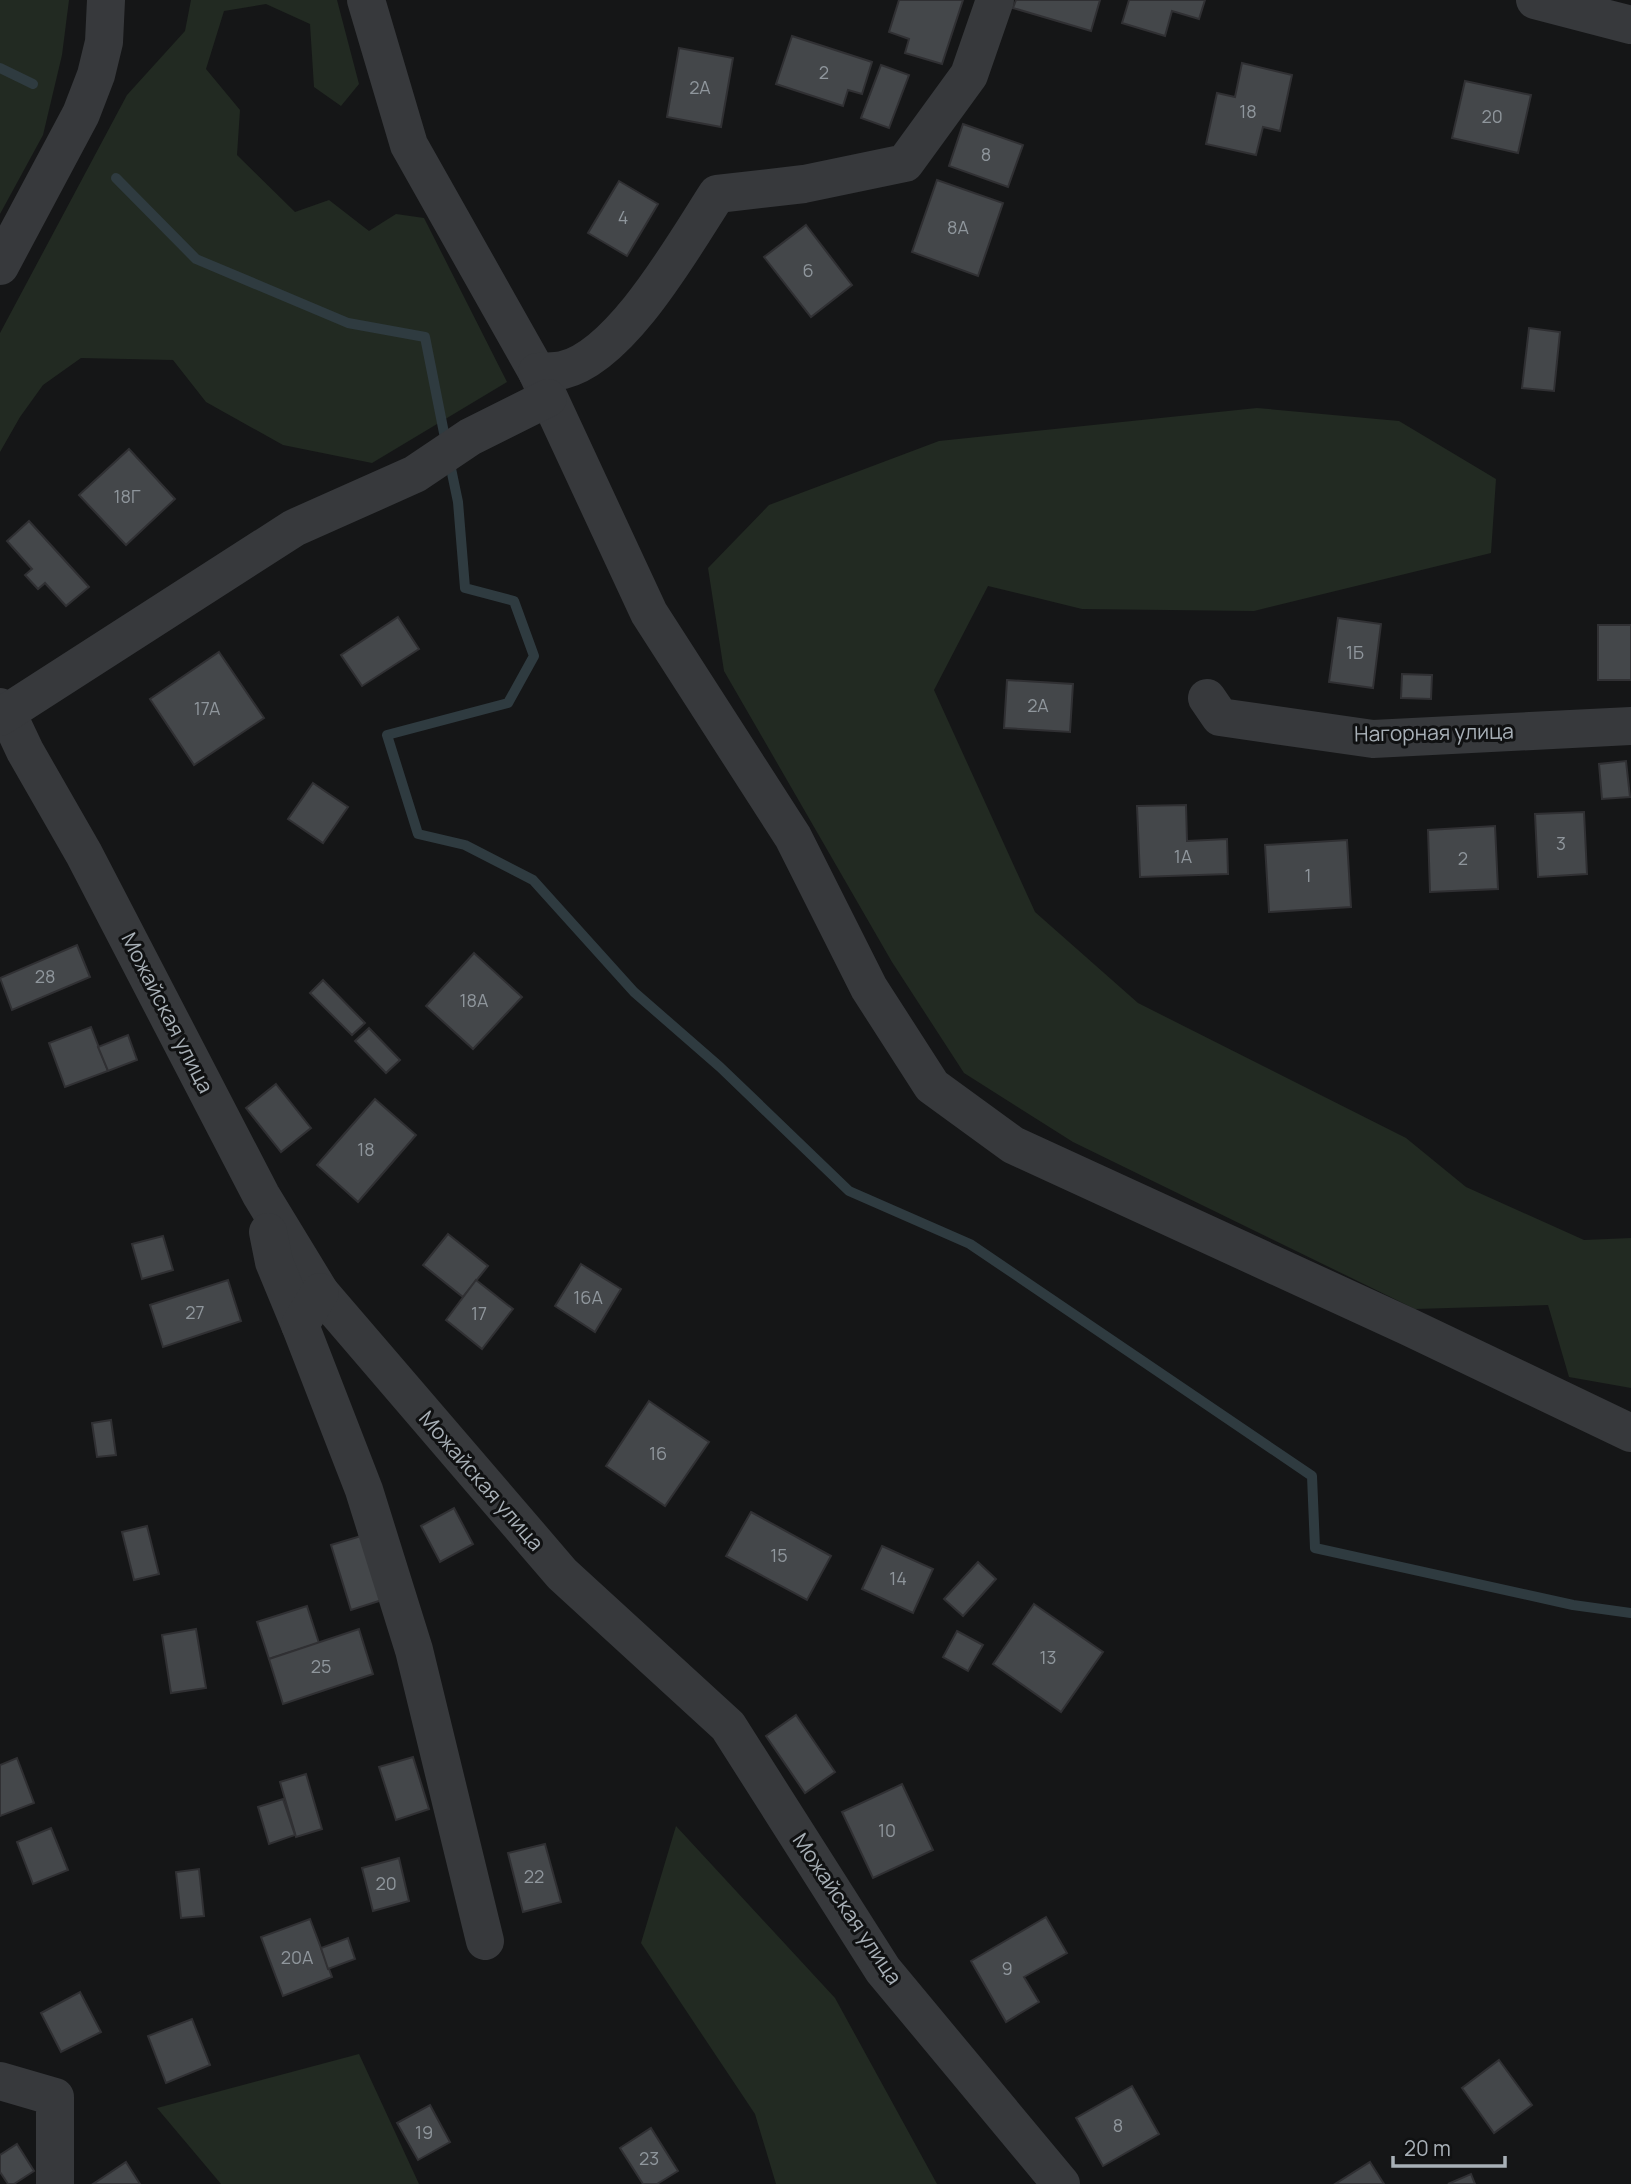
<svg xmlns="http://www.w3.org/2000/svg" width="1631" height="2184" font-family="Manrope,sans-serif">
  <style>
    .green { fill: #222a22 }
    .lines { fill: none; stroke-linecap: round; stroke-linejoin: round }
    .stream { stroke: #2f3b40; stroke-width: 10 }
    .building { fill: #44474a; stroke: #303033; stroke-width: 2 }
    .minor { stroke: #37393c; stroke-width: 38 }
    .labels { text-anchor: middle; stroke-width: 6; stroke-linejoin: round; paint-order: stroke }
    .number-label { font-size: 18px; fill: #8f969c }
    .street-label { font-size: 21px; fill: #a8b0b7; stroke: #101112 }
  </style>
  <rect width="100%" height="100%" fill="#151617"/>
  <g class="green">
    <polygon points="0,0 69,0 62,55 43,135 0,214"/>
    <polygon points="191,0 337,0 359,84 341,106 314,87 310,24 266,4 224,11 206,69 240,110 237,155 295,212 329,200 369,231 396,214 424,218 507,382 372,463 283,445 206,402 173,360 81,358 43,385 20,417 0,452 0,333 127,95 185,31"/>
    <polygon points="1257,408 1399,421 1496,479 1491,553 1254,611 1082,609 988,586 934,690 1035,912 1138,1003 1406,1138 1466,1187 1584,1240 1631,1238 1631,1388 1569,1377 1548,1305 1415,1309 1073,1142 964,1073 892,962 724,671 708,568 769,505 939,441"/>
    <polygon points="676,1826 835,1998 937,2184 776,2184 755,2114 641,1943"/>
    <polygon points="359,2054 419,2184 221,2184 157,2108"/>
  </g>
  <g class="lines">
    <g class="stream">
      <polyline points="0,68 33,84"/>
      <polyline points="116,178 196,259 348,323 425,337 446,443"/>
      <polyline points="449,459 458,502 465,588 514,601 534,656 508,703 387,735 418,834 465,845 533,880 634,992 720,1067 849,1191 970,1244 1312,1476 1315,1548 1573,1605 1631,1613"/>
    </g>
  </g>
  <g class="building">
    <polygon points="899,0 963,0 942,64 905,53 909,39 889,32"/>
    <polygon points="1016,0 1100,0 1091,31 1013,8"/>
    <polygon points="1129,0 1205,0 1199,19 1172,11 1165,36 1122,23"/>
    <polygon points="792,36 872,62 862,94 848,90 843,106 776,84"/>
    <polygon points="679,48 733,58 721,127 667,117"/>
    <polygon points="1242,63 1292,75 1280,131 1263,127 1256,155 1206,144 1217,93 1235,97"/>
    <polygon points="881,65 909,75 889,128 861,118"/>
    <polygon points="1465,81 1531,95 1518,153 1452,138"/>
    <polygon points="963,124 1023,145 1008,187 949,166"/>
    <polygon points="937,180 1003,203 978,276 912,252"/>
    <polygon points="619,181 658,204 627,256 588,233"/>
    <polygon points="806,225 852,285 811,317 764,257"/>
    <polygon points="1529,328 1560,332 1554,391 1522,388"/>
    <polygon points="129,449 175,499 126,545 79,495"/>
    <polygon points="29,521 89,587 66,606 45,583 38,589 25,575 32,569 7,541"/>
    <polygon points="398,617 419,649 362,686 341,655"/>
    <polygon points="1338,618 1381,624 1373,688 1329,682"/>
    <rect x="1598" y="625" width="33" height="55"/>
    <polygon points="219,652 264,718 194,765 150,699"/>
    <polygon points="1402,674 1432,675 1431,699 1401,698"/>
    <polygon points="1007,680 1073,684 1070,732 1004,728"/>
    <polygon points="1626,761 1630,797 1602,799 1599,764"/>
    <polygon points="313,783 348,807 323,843 288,819"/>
    <polygon points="1186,805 1187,841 1227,839 1228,874 1140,877 1137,806"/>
    <polygon points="1584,812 1587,874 1538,877 1535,814"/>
    <polygon points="1495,826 1498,889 1430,892 1428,830"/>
    <polygon points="1347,840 1351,907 1269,912 1265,845"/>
    <polygon points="77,945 90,977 12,1010 0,978"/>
    <polygon points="474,953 522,997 473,1049 426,1006"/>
    <polygon points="323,980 365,1023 352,1035 310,993"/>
    <polygon points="91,1027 108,1071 65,1087 49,1043"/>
    <polygon points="369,1028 400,1060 386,1073 355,1041"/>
    <polygon points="128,1035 137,1060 108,1071 98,1047"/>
    <polygon points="276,1084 311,1128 281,1152 246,1108"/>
    <polygon points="375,1099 416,1135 358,1202 317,1165"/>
    <polygon points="448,1234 488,1266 463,1297 423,1265"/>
    <polygon points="163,1236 173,1270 142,1279 132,1244"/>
    <polygon points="581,1264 621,1289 595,1332 555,1306"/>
    <polygon points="228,1280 241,1321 163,1347 150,1305"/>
    <polygon points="476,1280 513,1309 482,1349 446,1320"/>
    <polygon points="649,1401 709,1442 665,1506 606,1466"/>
    <polygon points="111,1420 116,1455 97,1457 92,1423"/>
    <polygon points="454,1508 473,1544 440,1562 421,1526"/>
    <polygon points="751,1512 831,1556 807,1600 726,1556"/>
    <polygon points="147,1526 159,1574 134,1580 122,1532"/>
    <polygon points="361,1536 382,1600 351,1610 331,1545"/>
    <polygon points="882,1546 933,1569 913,1613 862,1589"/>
    <polygon points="978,1562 996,1579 963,1616 944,1599"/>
    <polygon points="1034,1604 1103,1652 1061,1712 993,1664"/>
    <polygon points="307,1606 319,1643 269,1659 257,1622"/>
    <polygon points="196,1629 206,1688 171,1693 162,1635"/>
    <polygon points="359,1629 373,1674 283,1704 269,1659"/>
    <polygon points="957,1631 983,1645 968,1671 943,1657"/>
    <polygon points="796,1715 835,1772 805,1793 766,1736"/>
    <polygon points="413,1757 429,1809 396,1820 379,1767"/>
    <polygon points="17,1758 34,1803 0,1816 0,1765"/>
    <polygon points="306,1774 322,1829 296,1837 280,1782"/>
    <polygon points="902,1784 933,1850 873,1878 842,1812"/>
    <polygon points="283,1799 295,1835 269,1844 258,1807"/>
    <polygon points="51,1828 68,1870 33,1884 17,1842"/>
    <polygon points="545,1844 561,1902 523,1912 508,1853"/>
    <polygon points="399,1858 409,1901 373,1911 362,1868"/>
    <polygon points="199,1869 204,1916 181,1918 176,1872"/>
    <polygon points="1046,1917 1067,1953 1024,1977 1039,2002 1006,2022 971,1961"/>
    <polygon points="310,1919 332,1977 283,1996 261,1937"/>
    <polygon points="348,1938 355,1959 328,1969 321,1948"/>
    <polygon points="80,1992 101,2032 61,2052 41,2013"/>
    <polygon points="192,2019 210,2065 166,2083 148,2036"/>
    <polygon points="1499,2060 1532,2105 1494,2133 1462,2088"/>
    <polygon points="1132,2086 1159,2134 1103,2166 1076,2118"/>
    <polygon points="430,2105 450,2142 418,2160 397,2123"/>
    <polygon points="651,2128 678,2171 657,2184 643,2184 620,2148"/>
    <polygon points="17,2144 34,2171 14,2184 8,2184 0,2172 0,2155"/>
    <polygon points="126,2162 140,2184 93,2184"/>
    <polygon points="1370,2162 1384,2184 1335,2184"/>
    <polygon points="1471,2174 1475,2184 1448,2184"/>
  </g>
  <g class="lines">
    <g class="minor">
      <polyline points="366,0 409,145 537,372 649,613 793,837 869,988 932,1086 1013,1145 1409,1327 1631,1433"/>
      <polyline points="1535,0 1631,25"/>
      <polyline points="0,266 81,114 96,75 104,42 106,0"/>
      <path d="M 537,372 C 545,371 555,372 563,370 C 622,356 685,243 717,194 L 804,184 L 905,163 L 969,75 L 995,0"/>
      <polyline points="1207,698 1220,717 1373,739 1631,726"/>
      <polyline points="0,707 7,713 25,751 84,854 261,1195 320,1292 562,1574 728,1726 883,1970 1061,2184"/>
      <polyline points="0,717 294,528 415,474 470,437 548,398"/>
      <polyline points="268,1232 274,1262 300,1325"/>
      <polyline points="320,1292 300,1325 364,1490 414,1650 485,1941"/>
      <polyline points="0,2081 55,2097 55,2184"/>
    </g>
  </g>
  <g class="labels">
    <g class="number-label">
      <text x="824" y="79">2</text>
      <text x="700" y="94">2А</text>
      <text x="1248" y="118">18</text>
      <text x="1492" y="123">20</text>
      <text x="986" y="161">8</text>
      <text x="623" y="224">4</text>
      <text x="958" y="234">8А</text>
      <text x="808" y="277">6</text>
      <text x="127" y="503">18Г</text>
      <text x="1355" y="659">1Б</text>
      <text x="1038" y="712">2А</text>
      <text x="207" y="715">17А</text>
      <text x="1561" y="850">3</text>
      <text x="1183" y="863">1А</text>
      <text x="1463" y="865">2</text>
      <text x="1308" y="882">1</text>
      <text x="45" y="983">28</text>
      <text x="474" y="1007">18А</text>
      <text x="366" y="1156">18</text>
      <text x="588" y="1304">16А</text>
      <text x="195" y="1319">27</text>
      <text x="479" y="1320">17</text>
      <text x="658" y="1460">16</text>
      <text x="779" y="1562">15</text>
      <text x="898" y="1585">14</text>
      <text x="1048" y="1664">13</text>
      <text x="321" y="1673">25</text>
      <text x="887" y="1837">10</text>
      <text x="534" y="1883">22</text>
      <text x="386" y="1890">20</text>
      <text x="297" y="1964">20А</text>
      <text x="1007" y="1975">9</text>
      <text x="1118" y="2132">8</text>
      <text x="424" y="2139">19</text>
      <text x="649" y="2165">23</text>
    </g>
    <g class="street-label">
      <text transform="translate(1434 733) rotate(-1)" y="7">Нагорная улица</text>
      <text transform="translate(167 1013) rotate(63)" y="7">Можайская улица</text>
      <text transform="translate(481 1481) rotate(49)" y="7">Можайская улица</text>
      <text transform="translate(847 1909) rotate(56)" y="7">Можайская улица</text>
    </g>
  </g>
  <path d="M1393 2156v10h112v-10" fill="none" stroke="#a8b0b7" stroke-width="3.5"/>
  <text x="1404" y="2156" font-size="21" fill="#a8b0b7" stroke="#101112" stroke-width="5" paint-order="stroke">20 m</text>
</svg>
